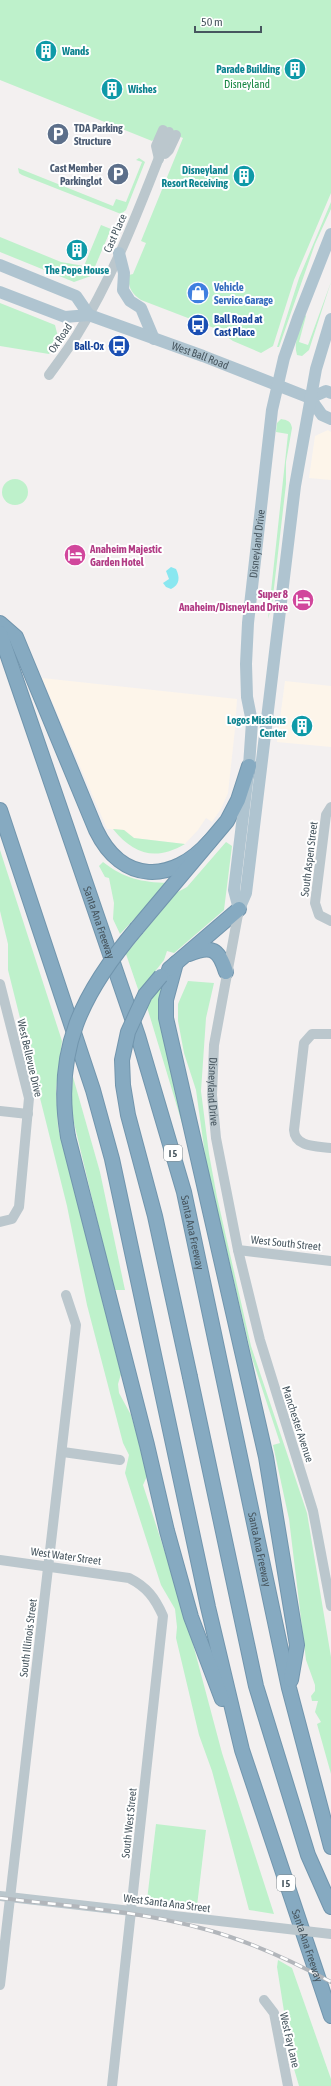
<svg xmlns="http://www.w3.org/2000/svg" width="331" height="2086" font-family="'Asap Condensed',sans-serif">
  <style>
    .commercial { fill: #fdf5ea }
    .green { fill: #bef1cb }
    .water { fill: #89e7f0 }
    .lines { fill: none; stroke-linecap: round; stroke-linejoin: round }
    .highway-casing { stroke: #7195ad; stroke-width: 16 }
    .minor { stroke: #bbc7cd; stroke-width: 10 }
    .major { stroke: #afc4d0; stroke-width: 12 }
    .highway { stroke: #86aac1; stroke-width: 14 }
    .rail-casing { stroke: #b2b6bb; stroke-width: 4 }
    .rail { stroke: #fff; stroke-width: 2.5; stroke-dasharray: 8; stroke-linecap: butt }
    .highway-bridge-casing { stroke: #7195ad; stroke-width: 16; stroke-linecap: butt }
    .minor-bridge { stroke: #bbc7cd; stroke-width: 10 }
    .highway-bridge { stroke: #86aac1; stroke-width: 14 }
    .labels { text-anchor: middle; stroke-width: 4; stroke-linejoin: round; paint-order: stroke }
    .shield { fill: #fff; stroke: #7e898f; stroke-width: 1 }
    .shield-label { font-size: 10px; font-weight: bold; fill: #47565f }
    .culture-label { font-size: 11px; font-weight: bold; fill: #0d838f; stroke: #fff; text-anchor: end }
    .park-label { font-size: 11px; fill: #13843e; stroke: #fff }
    .service-label { font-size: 11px; font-weight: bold; fill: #4e5e75; stroke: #fff; text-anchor: start }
    .street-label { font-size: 11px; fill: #47565f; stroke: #fff }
    .shop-label { font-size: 11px; font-weight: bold; fill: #366cbe; stroke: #fff; text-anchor: start }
    .transit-label { font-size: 11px; font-weight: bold; fill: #164399; stroke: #fff; text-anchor: start }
    .hotel-label { font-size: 11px; font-weight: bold; fill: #b23c85; stroke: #fff; text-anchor: start }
  </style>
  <rect width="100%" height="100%" fill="#f3f0f0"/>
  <g class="commercial">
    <polygon points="328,430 331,432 331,480 309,478 315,436"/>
    <polygon points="42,678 237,699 235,729 228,793 221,809 212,822 206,818 198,830 185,844 134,838 124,830 107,829"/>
    <polygon points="285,681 331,686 331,747 277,742"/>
  </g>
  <g class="green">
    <path d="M 0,0 L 331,0 L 331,193 L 294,280 L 273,346 L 261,353 L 233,341 L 214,328 L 141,300 C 132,294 127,286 129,275 L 133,274 L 146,243 L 141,241 L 183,138 L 163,130 L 152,141 L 0,80 Z"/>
    <polygon points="139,158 145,162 126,210 121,214 22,175 19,173 18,168 113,206 116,199 126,202 142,162 136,160"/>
    <polygon points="331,202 331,209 315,244 279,347 277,347 299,278"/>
    <polygon points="101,225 111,229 91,276 74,282 0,252 0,237 61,262 84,266"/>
    <path d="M 331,282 L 309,350 L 302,356 L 297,355 C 293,342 300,327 304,314 L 306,316 L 299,342 L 308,345 Z"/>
    <polygon points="0,303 55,325 59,341 49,354 0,346"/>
    <path d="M 281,419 C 287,420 291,421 292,428 L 286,462 L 286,484 L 272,605 L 268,619 L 288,434 L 276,432 L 277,423 Z"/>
    <circle cx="15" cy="492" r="13"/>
    <path d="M 113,829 L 124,830 L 134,838 L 185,844 C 156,861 134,855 113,829 Z"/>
    <polygon points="226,842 232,846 224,910 174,953 167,951 164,960 139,992 126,954 176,893 187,887"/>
    <polygon points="0,850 62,1041 56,1089 58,1127 121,1374 118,1384 119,1393 131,1415 148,1474 143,1485 185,1614 222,1753 274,1914 249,1910 212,1771 199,1735 176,1638 177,1627 175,1609 161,1585 125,1473 129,1455 123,1443 87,1305 67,1206 8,970 8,944 0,911"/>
    <path d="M 103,862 C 125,879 141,882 168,883 L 120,934 L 113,919 L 114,903 L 109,878 L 105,877 L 99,866 Z"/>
    <polygon points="163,980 160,1022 185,1133 147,1007"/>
    <polygon points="188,981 214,983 206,1018 201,1091 209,1154 217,1197 251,1346 307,1513 331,1657 331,1774 317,1724 321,1722 315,1712 318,1701 312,1701 311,1696 315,1691 315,1685 306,1660 289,1519 273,1445 280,1443 252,1358 206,1162 196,1090 184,1053 178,1021 178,1004"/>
    <polygon points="73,1077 100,1172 125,1290 114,1290 74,1123 71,1100"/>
    <polygon points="156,1824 206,1830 197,1906 147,1900"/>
    <polygon points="278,1960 292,1968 331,2079 331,2086 299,2086 292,2062 277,1967"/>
  </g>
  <path class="water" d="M 171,567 L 176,569 C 180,577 180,585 171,589 L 166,587 L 163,583 L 169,579 L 166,571 Z"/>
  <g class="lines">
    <g class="highway-casing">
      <g id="highway">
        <path d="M 0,623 L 16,637 L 96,830 C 122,884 172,884 210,841"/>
        <path id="s4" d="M 0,633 L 138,1036 L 184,1192 L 289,1688 L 331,1847"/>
        <path id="s5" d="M 0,810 L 93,1090 L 112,1159 L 208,1607 L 242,1750 L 331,2016"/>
        <polyline points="137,928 227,821 238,800 249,766"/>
        <path d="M 189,954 C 212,945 219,949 226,972"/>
        <polyline points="176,963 166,1000 166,1018 266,1457 297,1645 291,1680"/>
        <polyline points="169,969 239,909"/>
        <polyline points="68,1137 147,1445 167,1531 191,1617 222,1699"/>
        <polyline points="190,1377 256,1686 308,1855 331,1907"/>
      </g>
    </g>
    <g class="minor">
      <polyline points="165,154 169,150 176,135"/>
      <polyline points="159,159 156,146 163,130"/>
      <path d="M 49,375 C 59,361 69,348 77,335 C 116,272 142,201 169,132"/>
      <polyline points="331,807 326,815 315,903 319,915 331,921"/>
      <path id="s1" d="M 239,909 L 214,1045 L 212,1095 L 216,1138 L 238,1250 L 260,1340 L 313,1511 L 331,1606"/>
      <polyline points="0,984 29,1098 19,1207 12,1219 0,1222"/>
      <path d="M 331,1034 L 312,1034 L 304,1043 L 294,1130 C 295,1148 318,1146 331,1148"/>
      <polyline points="0,1111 28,1114"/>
      <polyline points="238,1250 331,1261"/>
      <polyline points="63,1452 120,1460"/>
      <path d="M 0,1560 L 129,1578 C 147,1587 155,1598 163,1616 L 112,2086"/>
      <polyline points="0,1896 262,1926"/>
      <polyline points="0,1985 76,1325 66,1295"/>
      <polyline points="264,2000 274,2013 288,2086"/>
    </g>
    <g class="major">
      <polyline points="119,253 124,273 123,290 130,301 141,308 154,339"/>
      <polyline points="0,265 76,296 89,315"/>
      <path id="s2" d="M 0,292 L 65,317 L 89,315 L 203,356 L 310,398 L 322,415 L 331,419"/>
      <polyline points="310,398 326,391 331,393"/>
      <path id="s3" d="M 239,909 L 234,890 L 249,766 L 252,722 L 247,697 L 246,664 L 248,623 L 272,410 L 284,358 L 298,318 L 331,234"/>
      <polyline points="239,909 246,893 295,486 316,369 331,319"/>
    </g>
    <use href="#highway" class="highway"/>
    <g class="rail-casing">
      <path id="rail" d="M 0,1898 C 69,1906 140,1911 208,1930 C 251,1942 292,1961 331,1982"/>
    </g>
    <use href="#rail" class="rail"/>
    <g class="highway-bridge-casing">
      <g id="highway-bridge">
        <polyline points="161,976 145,995 128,1032 122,1060 123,1085 128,1115 155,1216 190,1377"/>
        <path d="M 68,1137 C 53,1050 82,993 137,928"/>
      </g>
    </g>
    <polyline class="minor-bridge" points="262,1926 331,1934"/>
    <use href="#highway-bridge" class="highway-bridge"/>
  </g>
  <defs>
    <g id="building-disc" transform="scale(1.15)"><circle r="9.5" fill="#0f9aa8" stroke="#fff"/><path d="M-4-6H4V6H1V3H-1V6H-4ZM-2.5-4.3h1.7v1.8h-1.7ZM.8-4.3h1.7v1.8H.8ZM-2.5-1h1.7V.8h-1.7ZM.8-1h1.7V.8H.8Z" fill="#fff"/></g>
    <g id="parking-disc" transform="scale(1.15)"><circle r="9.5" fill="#5c6f8a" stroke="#fff"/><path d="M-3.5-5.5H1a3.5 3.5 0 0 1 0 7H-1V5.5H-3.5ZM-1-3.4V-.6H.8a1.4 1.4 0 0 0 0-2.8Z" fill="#fff"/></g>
    <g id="shop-disc" transform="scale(1.15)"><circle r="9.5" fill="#3f7fe0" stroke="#fff"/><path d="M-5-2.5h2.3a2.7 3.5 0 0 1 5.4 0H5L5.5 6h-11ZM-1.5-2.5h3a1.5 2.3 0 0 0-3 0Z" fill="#fff"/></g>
    <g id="bus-disc" transform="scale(1.15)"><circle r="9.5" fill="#1a4fb4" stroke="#fff"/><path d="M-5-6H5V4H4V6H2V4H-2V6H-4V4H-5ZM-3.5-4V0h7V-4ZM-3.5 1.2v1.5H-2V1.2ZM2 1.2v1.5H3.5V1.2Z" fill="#fff"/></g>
    <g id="hotel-disc" transform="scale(1.15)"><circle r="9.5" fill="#d1479c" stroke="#fff"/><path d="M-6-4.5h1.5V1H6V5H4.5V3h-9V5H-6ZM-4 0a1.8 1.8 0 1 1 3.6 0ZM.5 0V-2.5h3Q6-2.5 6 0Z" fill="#fff"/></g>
  </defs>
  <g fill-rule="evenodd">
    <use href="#building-disc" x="46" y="51"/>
    <use href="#building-disc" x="295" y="69"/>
    <use href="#building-disc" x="112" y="89"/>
    <use href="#parking-disc" x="58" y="134"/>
    <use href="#parking-disc" x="118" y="174"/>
    <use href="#building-disc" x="244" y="176"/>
    <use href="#building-disc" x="77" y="250"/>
    <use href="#shop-disc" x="198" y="293"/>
    <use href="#bus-disc" x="198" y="325"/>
    <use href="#bus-disc" x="119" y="346"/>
    <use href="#hotel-disc" x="75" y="555"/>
    <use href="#hotel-disc" x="303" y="600"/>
    <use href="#building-disc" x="302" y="726"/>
  </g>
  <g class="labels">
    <g class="shield">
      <rect x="164" y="1145" width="18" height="16" rx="3"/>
      <rect x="277" y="1875" width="18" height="16" rx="3"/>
    </g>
    <g class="shield-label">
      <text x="173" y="1157">I 5</text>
      <text x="286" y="1887">I 5</text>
    </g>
    <g class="culture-label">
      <text x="62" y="55" text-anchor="start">Wands</text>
      <text x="280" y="73">Parade Building</text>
      <text x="128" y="93" text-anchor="start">Wishes</text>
      <text x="228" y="174">Disneyland<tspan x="228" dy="13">Resort Receiving</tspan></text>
      <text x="77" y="274" text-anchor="middle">The Pope House</text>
      <text x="286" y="724">Logos Missions<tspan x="286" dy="13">Center</tspan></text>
    </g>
    <g class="park-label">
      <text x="247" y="88">Disneyland</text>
    </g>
    <g class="service-label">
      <text x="74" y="132">TDA Parking<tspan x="74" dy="13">Structure</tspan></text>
      <text x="102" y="172" text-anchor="end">Cast Member<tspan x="102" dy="13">Parkinglot</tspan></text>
    </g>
    <g class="street-label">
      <text transform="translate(115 233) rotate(-66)" y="4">Cast Place</text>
      <text transform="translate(60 338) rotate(-56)" y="4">Ox Road</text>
      <text dy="4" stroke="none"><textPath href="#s2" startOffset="212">West Ball Road</textPath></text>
      <text dy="4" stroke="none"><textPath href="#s3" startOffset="368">Disneyland Drive</textPath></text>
      <text transform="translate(309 859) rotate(-83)" y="4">South Aspen Street</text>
      <text dy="4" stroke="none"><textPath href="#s4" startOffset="306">Santa Ana Freeway</textPath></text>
      <text transform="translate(30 1058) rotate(77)" y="4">West Bellevue Drive</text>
      <text dy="4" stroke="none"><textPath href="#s1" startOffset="185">Disneyland Drive</textPath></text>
      <text dy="4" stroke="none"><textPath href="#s4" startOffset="630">Santa Ana Freeway</textPath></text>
      <text transform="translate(286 1243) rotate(6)" y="4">West South Street</text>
      <text transform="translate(298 1424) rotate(72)" y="4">Manchester Avenue</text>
      <text dy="4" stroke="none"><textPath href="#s4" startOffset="954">Santa Ana Freeway</textPath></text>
      <text transform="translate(66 1556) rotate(8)" y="4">West Water Street</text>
      <text transform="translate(28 1638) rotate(-83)" y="4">South Illinois Street</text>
      <text transform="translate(129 1823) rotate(-84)" y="4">South West Street</text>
      <text transform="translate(167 1903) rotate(7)" y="4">West Santa Ana Street</text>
      <text dy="4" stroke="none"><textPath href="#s5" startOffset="1178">Santa Ana Freeway</textPath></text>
      <text transform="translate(290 2040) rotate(77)" y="4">West Fay Lane</text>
    </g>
    <g class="shop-label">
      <text x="214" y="291">Vehicle<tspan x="214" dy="13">Service Garage</tspan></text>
    </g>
    <g class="transit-label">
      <text x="214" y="323">Ball Road at<tspan x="214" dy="13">Cast Place</tspan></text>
      <text x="104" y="350" text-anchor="end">Ball-Ox</text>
    </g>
    <g class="hotel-label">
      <text x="90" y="553">Anaheim Majestic<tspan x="90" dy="13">Garden Hotel</tspan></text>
      <text x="288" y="598" text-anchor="end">Super 8<tspan x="288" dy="13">Anaheim/Disneyland Drive</tspan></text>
    </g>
  </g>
  <path d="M195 26v6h66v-6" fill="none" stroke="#47565f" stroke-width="2"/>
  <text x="201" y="26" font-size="12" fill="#47565f" stroke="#ffffff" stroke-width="3" paint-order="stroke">50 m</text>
</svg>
